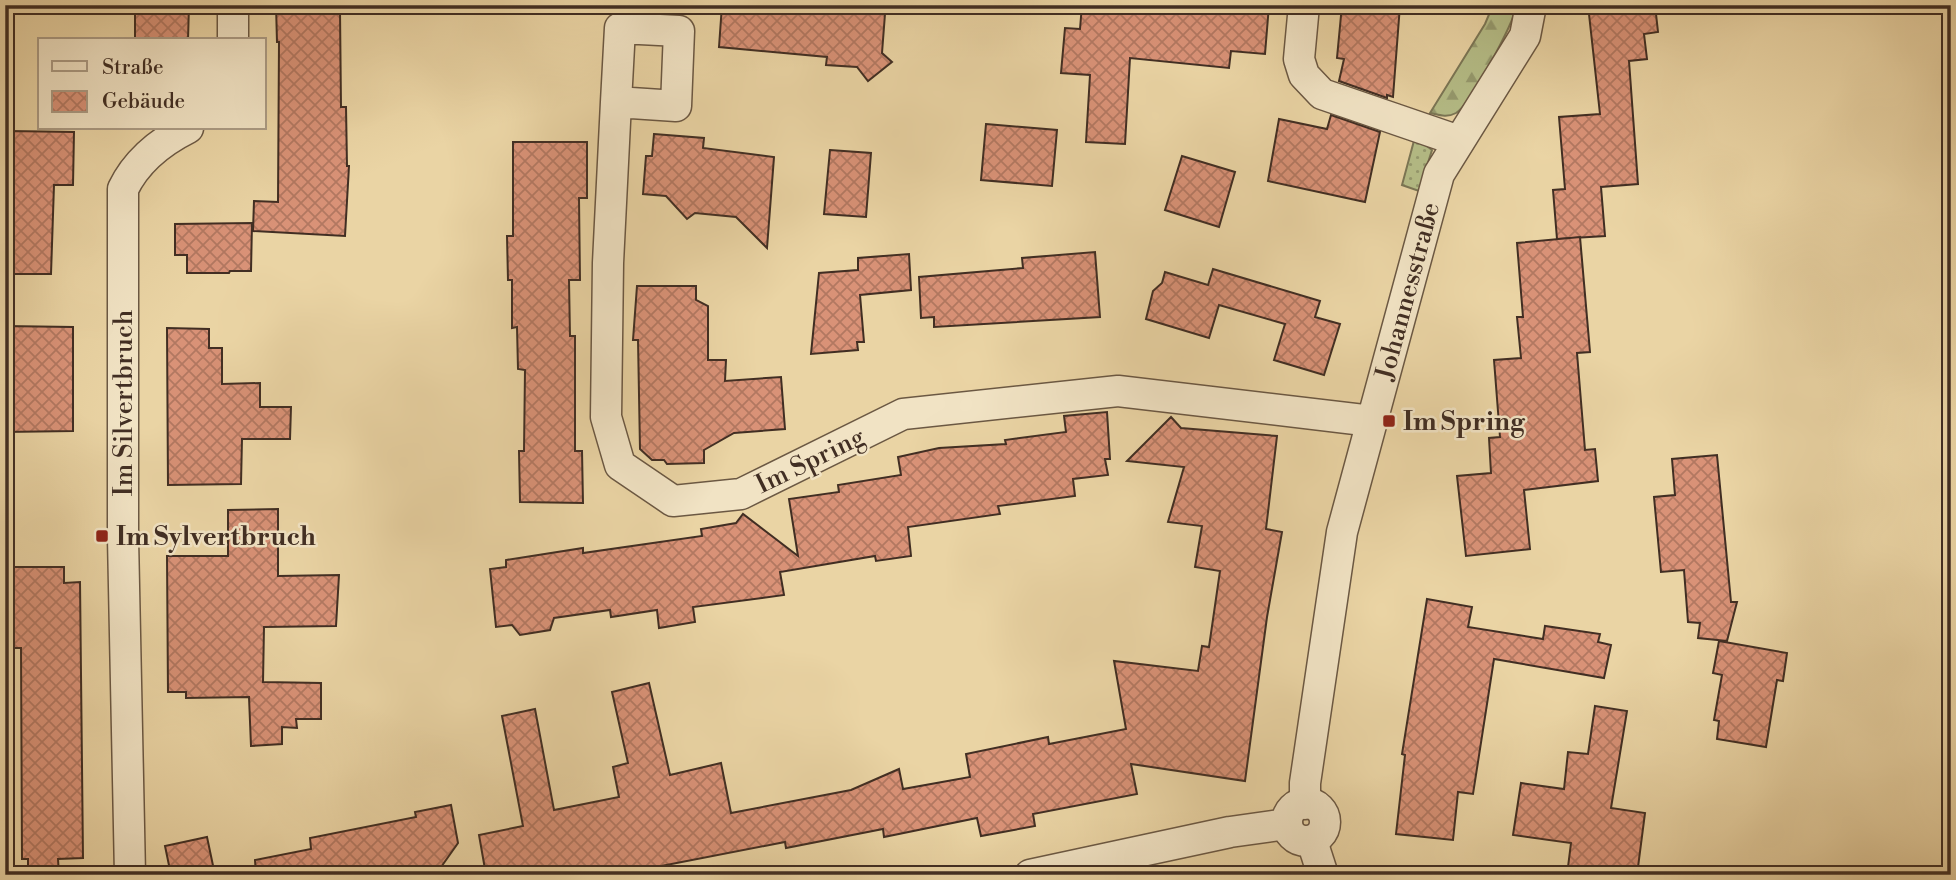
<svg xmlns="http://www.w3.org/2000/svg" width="1956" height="880" font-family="'Libre Bodoni',serif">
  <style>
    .grass { fill: url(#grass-dots); stroke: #7b7655; stroke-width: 2 }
    .forest { fill: url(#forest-firs); stroke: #7b7655; stroke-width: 2 }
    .building { fill: url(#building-cross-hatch); stroke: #412e23; stroke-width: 2 }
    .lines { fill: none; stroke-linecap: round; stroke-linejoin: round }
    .minor-casing { stroke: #6b5843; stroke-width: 33 }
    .minor { stroke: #f1e3c4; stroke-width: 30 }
    .poi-dot { fill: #8f2418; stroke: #f1e3c4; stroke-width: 2.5 }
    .labels { text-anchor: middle; stroke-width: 5; stroke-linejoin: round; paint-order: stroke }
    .street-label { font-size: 26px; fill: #412e23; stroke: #f1e3c4 }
    .poi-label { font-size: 26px; font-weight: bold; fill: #412e23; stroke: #f1e3c4; text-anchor: start }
  </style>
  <defs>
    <pattern id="grass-dots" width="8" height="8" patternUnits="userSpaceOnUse" patternTransform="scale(1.75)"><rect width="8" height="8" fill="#b5bd87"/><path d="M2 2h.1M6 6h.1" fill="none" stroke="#959a6e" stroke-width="1.8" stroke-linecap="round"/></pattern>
    <pattern id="forest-firs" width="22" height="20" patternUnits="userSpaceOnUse" patternTransform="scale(1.75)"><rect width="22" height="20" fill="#b5bd87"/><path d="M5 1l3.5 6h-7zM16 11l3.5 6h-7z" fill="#959a6e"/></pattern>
    <pattern id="building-cross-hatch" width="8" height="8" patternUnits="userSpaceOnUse" patternTransform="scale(1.75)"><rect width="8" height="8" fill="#d99277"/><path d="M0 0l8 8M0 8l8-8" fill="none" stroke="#b27861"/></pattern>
  </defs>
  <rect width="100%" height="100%" fill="#ead4a4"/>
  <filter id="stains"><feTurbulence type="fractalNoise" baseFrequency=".00286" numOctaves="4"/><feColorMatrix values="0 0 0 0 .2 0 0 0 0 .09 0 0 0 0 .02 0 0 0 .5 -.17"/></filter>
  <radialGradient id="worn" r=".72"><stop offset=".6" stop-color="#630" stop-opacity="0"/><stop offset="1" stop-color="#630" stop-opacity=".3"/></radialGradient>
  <polygon class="grass" points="1415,137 1432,150 1419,191 1402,185"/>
  <path class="forest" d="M 1493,5 L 1517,5 C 1513,24 1471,104 1456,113 C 1447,118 1439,115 1430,113 L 1485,24 Z"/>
  <g class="building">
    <polygon points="135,5 189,5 188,40 135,40"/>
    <polygon points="276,5 323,5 323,11 340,11 341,107 346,107 347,166 349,166 345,236 253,231 254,201 278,202 279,42 277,42"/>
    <polygon points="722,5 792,5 792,10 859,9 863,12 885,14 882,53 892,62 868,81 857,67 826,65 827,57 719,47"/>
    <polygon points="1082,5 1269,5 1265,54 1231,51 1229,68 1130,58 1125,144 1086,142 1090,75 1061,73 1065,28 1080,29"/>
    <polygon points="1342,5 1400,5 1393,97 1387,95 1387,98 1339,81 1344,59 1337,58"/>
    <polygon points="1588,5 1655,5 1658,32 1644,34 1647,59 1629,61 1638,184 1601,187 1605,236 1557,239 1553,190 1565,189 1559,117 1600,114"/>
    <polygon points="1331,115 1380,132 1365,202 1268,181 1279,119 1327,129"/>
    <polygon points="986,124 1057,130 1052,186 981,180"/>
    <polygon points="10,131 74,132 73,185 54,185 51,274 7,274"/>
    <polygon points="654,134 704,138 703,148 774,157 767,248 736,217 695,213 687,219 666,196 643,194 646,156 652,156"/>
    <polygon points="513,142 587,142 587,198 579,198 580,280 569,280 570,336 575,336 575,451 582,451 583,503 520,502 519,451 524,451 525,370 518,369 517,327 512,328 512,280 508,280 507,236 513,236"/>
    <polygon points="830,150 871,153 866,217 824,214"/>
    <polygon points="1182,156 1235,172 1219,227 1165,210"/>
    <polygon points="252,223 251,271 230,271 229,273 187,273 187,255 175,255 175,224"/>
    <polygon points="1580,237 1590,352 1577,353 1585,450 1595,449 1598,481 1524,490 1530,549 1466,556 1457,476 1491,473 1489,438 1500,437 1494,360 1521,358 1517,317 1523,317 1517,243"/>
    <polygon points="1095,252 1100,317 934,327 934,317 921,318 919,277 1023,268 1022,258"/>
    <polygon points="909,254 911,290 860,295 864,342 857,342 858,350 811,354 819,273 858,270 858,258"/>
    <polygon points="1213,269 1320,301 1315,317 1340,324 1324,375 1274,360 1285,324 1219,305 1209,338 1146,319 1153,291 1162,283 1165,272 1208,285"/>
    <polygon points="637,286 696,286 696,300 708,306 708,360 726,360 725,381 781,377 785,429 734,433 704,450 704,463 667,464 664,460 652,460 640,449 638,340 633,340"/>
    <polygon points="5,326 73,327 73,431 5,432"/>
    <polygon points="167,328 209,329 209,348 222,348 222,384 260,383 260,407 291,407 290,439 242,439 241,484 168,485"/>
    <polygon points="1107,412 1110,459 1105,459 1108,475 1073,479 1075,496 998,506 1000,514 908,527 911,556 876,561 875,556 780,572 784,595 693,607 695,622 659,628 657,610 611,617 610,610 554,618 550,630 520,635 512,625 496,627 490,569 506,567 506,560 583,548 583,553 702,536 701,529 736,523 743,514 798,556 789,499 839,492 838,485 901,475 898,457 939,448 1006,444 1005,440 1066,432 1064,416"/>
    <polygon points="1171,417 1181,428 1277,436 1266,529 1282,532 1267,617 1245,781 1131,764 1137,794 1033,814 1035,826 981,836 977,818 884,837 883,829 786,848 785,842 615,875 486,875 479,835 523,826 502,716 535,709 554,810 619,797 613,767 628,763 612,692 649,683 670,775 721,763 731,813 851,790 899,769 903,789 970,777 966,754 1048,737 1049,744 1126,729 1114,661 1198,671 1202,646 1209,647 1220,571 1195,567 1202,526 1168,522 1184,467 1127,461"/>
    <polygon points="1717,455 1731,602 1737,602 1727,641 1698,638 1700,623 1688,622 1684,570 1661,572 1654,497 1675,495 1672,459"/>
    <polygon points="278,509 278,576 339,575 336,626 264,627 263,682 321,683 321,719 296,719 297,728 282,727 282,744 251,746 249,697 186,698 186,692 168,692 167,556 228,556 228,510"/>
    <polygon points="10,567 64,567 64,583 80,582 83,858 58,859 59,875 28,875 28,859 22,859 21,648 9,648"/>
    <polygon points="1427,599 1472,607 1468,627 1543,639 1545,626 1600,634 1598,642 1611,645 1604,678 1494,659 1473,794 1458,792 1453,840 1396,834 1405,755 1402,754"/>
    <polygon points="1719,641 1787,653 1783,681 1777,680 1766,747 1717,739 1719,721 1714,720 1722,675 1713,673"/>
    <polygon points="1595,706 1627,711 1611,808 1645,813 1637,875 1567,875 1571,843 1513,835 1521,783 1564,789 1568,752 1588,754"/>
    <polygon points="451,805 458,843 439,870 424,875 256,875 255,860 311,849 310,838 416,817 415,812"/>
    <polygon points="207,837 215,875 171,875 165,846"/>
  </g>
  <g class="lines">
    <g class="minor-casing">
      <g id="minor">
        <polyline points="1304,5 1299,59 1304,75 1322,94 1459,141"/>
        <polyline points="233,40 233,5"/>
        <polyline points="616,102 620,28 679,31 676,106 616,102 608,263 606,417 620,465 673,501 741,494 903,414 1118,391 1372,421"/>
        <circle cx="1306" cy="822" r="19"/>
        <polyline points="1305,804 1305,783 1342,532 1439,174 1525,36 1531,5"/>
        <polyline points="1312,841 1323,875"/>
        <path d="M 130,875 L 123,538 L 123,189 C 136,162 160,142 188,128"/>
        <polyline points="1030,875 1230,832 1287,824"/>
      </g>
    </g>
    <use href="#minor" class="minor"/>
  </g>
  <g class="poi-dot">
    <rect x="1382" y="414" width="14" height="14" rx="3.5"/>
    <rect x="95" y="529" width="14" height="14" rx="3.5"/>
  </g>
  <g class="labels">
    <g class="street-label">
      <text transform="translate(1407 291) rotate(-75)" y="9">Johannesstraße</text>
      <text transform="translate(123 403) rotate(-90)" y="9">Im Silvertbruch</text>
      <text transform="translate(810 460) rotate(-26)" y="9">Im Spring</text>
    </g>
    <g class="poi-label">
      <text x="1403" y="430">Im Spring</text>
      <text x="116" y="545">Im Sylvertbruch</text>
    </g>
  </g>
  <rect width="1956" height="880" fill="none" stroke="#ead4a4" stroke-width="28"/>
  <rect x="7" y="7" width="1942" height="866" fill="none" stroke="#412e23" stroke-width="3.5"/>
  <rect x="14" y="14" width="1928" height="852" fill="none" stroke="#412e23" stroke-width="2"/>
  <rect x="38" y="38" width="228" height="91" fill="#f1e3c4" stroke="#ab9b84" stroke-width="2"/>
  <rect x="52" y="61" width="35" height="10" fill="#f1e3c4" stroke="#ab9b84" stroke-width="2"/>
  <text x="102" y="74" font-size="21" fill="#412e23">Straße</text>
  <rect x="52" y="91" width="35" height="21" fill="url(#building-cross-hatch)" stroke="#ab9b84" stroke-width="2"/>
  <text x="102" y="108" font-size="21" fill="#412e23">Gebäude</text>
  <rect width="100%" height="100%" filter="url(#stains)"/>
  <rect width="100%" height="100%" fill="url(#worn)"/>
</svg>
